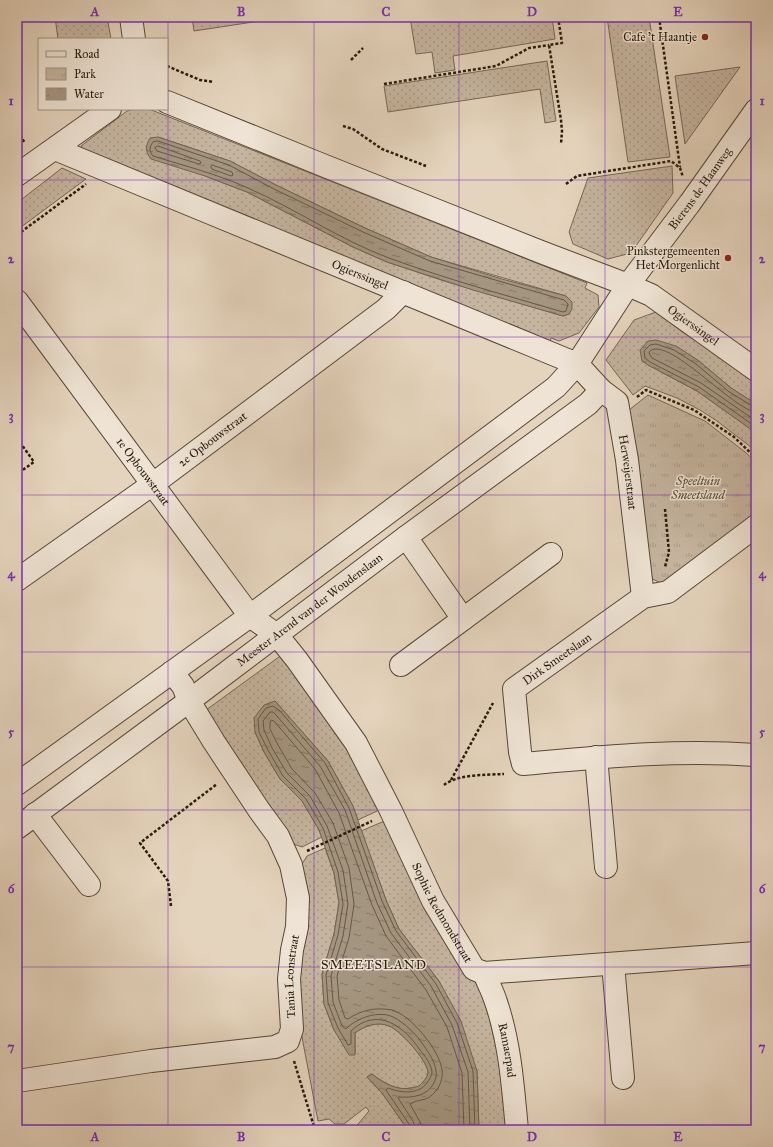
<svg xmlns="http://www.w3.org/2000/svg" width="773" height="1147" font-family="'IM FELL Great Primer',serif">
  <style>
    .grass { fill: url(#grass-dots); stroke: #766755; fill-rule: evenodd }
    .park { fill: url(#park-tufts); stroke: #766755 }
    .water { fill: url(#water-ripples); stroke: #726451 }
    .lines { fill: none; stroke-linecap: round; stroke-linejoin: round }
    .shore { stroke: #665846; stroke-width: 1 }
    .minor-casing { stroke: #564838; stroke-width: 24 }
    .path { stroke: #271a0b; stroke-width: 2.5; stroke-dasharray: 3 2; stroke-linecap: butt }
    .minor { stroke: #eee3d4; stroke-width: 22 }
    .grid { fill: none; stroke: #7b2cbf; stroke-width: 1; stroke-opacity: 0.55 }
    .poi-dot { fill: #8f2418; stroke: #eee3d4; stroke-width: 1.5 }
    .labels { text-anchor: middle; stroke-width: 3; stroke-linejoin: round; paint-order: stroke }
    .poi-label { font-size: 12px; fill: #271a0b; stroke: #eee3d4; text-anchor: end }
    .street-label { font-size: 12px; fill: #271a0b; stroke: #eee3d4 }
    .park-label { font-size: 12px; font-style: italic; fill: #564837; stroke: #eee3d4 }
    .neighbourhood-label { font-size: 13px; letter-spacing: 1px; fill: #271a0b; stroke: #eee3d4 }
    .neatline { fill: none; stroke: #7b2cbf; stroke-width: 1.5 }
    .grid-label { font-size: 13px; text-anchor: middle; font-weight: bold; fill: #7b2cbf }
  </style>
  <defs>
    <pattern id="grass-dots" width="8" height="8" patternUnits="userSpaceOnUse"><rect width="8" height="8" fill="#c5b49f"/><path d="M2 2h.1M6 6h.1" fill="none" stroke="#a99a88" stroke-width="1.8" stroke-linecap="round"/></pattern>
    <pattern id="park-tufts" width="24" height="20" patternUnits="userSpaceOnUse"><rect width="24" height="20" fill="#c5b49f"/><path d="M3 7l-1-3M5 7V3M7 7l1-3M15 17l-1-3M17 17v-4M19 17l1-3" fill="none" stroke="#a99a88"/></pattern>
    <pattern id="water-ripples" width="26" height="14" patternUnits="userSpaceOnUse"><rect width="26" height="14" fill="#a49580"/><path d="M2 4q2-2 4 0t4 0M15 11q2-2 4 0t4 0" fill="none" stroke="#867967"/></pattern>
  </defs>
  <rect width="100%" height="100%" fill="#e5d4bd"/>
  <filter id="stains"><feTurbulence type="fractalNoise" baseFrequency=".005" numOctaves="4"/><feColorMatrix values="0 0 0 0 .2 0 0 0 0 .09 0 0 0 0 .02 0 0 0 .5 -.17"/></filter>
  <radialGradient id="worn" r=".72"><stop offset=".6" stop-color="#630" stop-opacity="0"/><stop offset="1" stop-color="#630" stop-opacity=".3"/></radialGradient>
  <g class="grass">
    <polygon points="55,17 107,17 111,39 58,39"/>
    <polygon points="192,17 286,17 194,31"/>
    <polygon points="410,17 552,17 555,39 453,56 455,70 435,73 432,52 416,54"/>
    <polygon points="607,17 649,17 670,157 628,162"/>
    <polygon points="547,61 556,121 545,123 540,89 388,112 384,86"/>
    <polygon points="740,67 685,144 675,76"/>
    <path d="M 134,109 L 149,109 L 587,283 L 585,288 L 598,295 L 599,307 L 579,333 L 559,341 L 551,338 L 549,344 L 86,156 L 81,146 L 127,111 ZM 158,137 L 230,161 L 276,185 L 365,228 L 431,257 L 566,296 L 569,314 L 563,316 L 444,281 L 387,262 L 353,247 L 247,192 L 205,176 Z"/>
    <polygon points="672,166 673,193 631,253 608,259 573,244 569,232 588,178"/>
    <polygon points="62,168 86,179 17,230 17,203"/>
    <polygon points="656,312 681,331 756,380 756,404 731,388 699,361 676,346 648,365 697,391 754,431 756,433 756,451 717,421 700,410 677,398 645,386 633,395 606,360 634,320"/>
    <polygon points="283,654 338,728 381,805 377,811 358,820 353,806 328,761 275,701 255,732 264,752 280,779 302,801 319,830 322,837 302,847 291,843 202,713"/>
    <polygon points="389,821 475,978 488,1012 502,1073 509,1130 479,1130 477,1071 439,981 399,929 386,900 361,831 382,822"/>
    <path d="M 325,848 L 334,873 L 339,903 L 334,934 L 322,974 L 324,1004 L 334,1030 L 355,1054 L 355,1033 C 364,1026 378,1021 389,1026 C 400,1030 427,1060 428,1072 C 428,1076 425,1080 422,1083 C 419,1087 416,1087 411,1088 C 397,1091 384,1083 372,1074 L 367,1077 L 382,1093 L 408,1130 L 354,1130 L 354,1129 L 369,1111 L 366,1107 L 344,1124 L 335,1124 L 329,1119 L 318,1121 L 297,1011 L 299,869 L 307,856 Z"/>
  </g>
  <polygon class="park" points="648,395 705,421 745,452 756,462 756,517 664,585 651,578 629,410"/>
  <g class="water">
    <path d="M 158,137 L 230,161 L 276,185 L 365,228 L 431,257 L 502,279 L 566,296 L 572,302 L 572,309 L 569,314 L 563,316 L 473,290 L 387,262 L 353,247 L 247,192 L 205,176 L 151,159 C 145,151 145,147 150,138 Z"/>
    <polygon points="656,340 676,346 699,361 731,388 756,404 756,433 697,391 648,365 642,361 640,350 648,341"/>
    <path d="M 275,701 L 328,761 L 353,806 L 386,900 L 399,929 L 439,981 L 461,1021 L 477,1071 L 479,1130 L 408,1130 L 382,1093 L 367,1077 L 372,1074 C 383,1083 397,1091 411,1088 C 416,1087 419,1087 422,1083 C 425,1080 428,1076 428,1072 C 427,1060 400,1030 389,1026 C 378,1021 364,1026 355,1033 L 355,1055 L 349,1055 L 334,1030 L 324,1004 L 322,974 L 334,934 L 339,903 L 334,873 L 319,830 L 302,801 L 280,779 L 264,752 L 255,732 L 254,718 L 264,705 Z"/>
  </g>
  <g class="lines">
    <g class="shore">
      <path d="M 158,141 L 229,165 L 274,189 L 363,232 L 430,261 L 564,300 L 568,304 L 566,311 L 563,312 C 505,295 446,279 389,258 C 340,240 296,209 248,188 C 217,174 185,166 153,156 C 149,151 149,147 153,142 Z"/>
      <polygon points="158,146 200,161 201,163 199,164 157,151 155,148"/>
      <polygon points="212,165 232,172 233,175 231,176 212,169 211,167"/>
      <polyline points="756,407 752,406 728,391 696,364 674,350 656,344 650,345 644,351 645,358 650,362 699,387 756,427"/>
      <path d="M 756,412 C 734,411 666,333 649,352 L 650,355 L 652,358 L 701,383 L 756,421"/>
      <path d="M 411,1130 L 409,1124 L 386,1090 L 388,1088 C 401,1093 418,1095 427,1083 C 429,1080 432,1075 432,1072 C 431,1064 425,1056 420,1050 C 404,1026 377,1006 351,1031 L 351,1044 L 348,1045 L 338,1028 L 328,1003 L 326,975 L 338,935 L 343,904 L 338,872 L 323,828 L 306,799 L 283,776 L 268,750 L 259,732 L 258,719 L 266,708 L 273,706 L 280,711 L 325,763 L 349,808 L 382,901 L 396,931 L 436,984 L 457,1023 L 473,1071 L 475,1130"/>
      <path d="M 416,1130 L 413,1121 L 398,1098 L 400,1097 C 414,1098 430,1095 435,1080 C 436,1077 437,1074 436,1071 C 435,1062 429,1053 424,1046 C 417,1035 405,1023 393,1017 C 379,1010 356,1018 346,1029 L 342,1026 L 333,1002 L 331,976 L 343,936 L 348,904 L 343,870 L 327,826 L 310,796 L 287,773 L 272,748 L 264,730 L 263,721 L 270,712 L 273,712 L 276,715 L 320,766 L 345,810 L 377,903 L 391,933 L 431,986 L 452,1025 L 468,1072 L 470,1130"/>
      <path d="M 422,1130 L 420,1122 L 410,1104 C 421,1097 427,1104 438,1088 C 441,1083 443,1076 442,1070 C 440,1051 411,1015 392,1010 C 376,1007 361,1010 348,1019 L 345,1018 L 339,1000 L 337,976 L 349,938 L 354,904 L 349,868 L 333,823 L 315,793 L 292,769 L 278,745 L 270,729 L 270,723 L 271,720 L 274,721 L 315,769 L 339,813 L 372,905 L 386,936 L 426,990 L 447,1027 L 462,1073 L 464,1130"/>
    </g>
    <g class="minor-casing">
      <g id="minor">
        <polyline points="131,17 134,39"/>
        <path id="s1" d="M 167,102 L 325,166 L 541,252 L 628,285 L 651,295 L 756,370"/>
        <path id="s2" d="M 55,149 L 577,364 L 601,390 L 617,402 L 627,460 L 643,597"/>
        <polyline points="17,175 110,109"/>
        <path id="s3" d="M 17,301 L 250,616 L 277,635 L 297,660 L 356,743 L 391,811 L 433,901 L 474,969 L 484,973 L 756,953"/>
        <path d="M 756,526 L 668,592 L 643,597 L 514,689 L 520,752 L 523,764 C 600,757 678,749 756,755"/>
        <polyline points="406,537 463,619"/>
        <path id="s4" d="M 17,580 L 153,484 L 386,309 L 403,292"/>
        <polyline points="401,665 551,554"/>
        <polyline points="596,757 606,867"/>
        <path id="s5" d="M 17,784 L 250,616 L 556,387 L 577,364 L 628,285 L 690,203 L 756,110"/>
        <polyline points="35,814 89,885"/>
        <path id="s6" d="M 17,828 L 189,701 L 406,537 L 588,404 L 601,390"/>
        <polyline points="613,964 623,1078"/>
        <path id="s7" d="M 484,973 C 488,983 493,992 496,1002 C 510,1043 513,1087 517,1130"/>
        <path id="s8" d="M 17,1081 L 151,1061 L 275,1047 L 288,1041 L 292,1029 L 289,979 L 292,950 L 297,927 L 298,898 L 291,865 L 278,836 L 259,810 L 214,742 L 189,701 L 183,686 L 172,672"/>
      </g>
    </g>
    <g class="path">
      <polyline points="558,17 562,43 549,45 561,120 562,131 561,144"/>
      <polyline points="659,17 680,167"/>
      <polyline points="351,60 363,48"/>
      <polyline points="167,66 200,80 214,82"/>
      <polyline points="384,84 496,66 529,48 549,45"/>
      <polyline points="343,126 353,129 382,149 426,166"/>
      <polyline points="17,131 25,143"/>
      <polyline points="566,184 577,176 671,161 680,168 683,177"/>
      <polyline points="17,235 86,184"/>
      <polyline points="637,397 646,390 694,410 734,437 756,458"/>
      <polyline points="17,438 34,462 17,474"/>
      <polyline points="665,509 669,552 665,567"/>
      <polyline points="451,780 493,703"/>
      <path d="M 444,785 C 458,774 486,775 504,774"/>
      <polyline points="307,851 372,821"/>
      <polyline points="171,906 168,881 140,843 217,784"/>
      <polyline points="294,1061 315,1130"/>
    </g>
    <use href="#minor" class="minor"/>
  </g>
  <path class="grid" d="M 168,17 L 168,1130M 314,17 L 314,1130M 459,17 L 459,1130M 605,17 L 605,1130M 17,180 L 756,180M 17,337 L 756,337M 17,495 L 756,495M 17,652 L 756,652M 17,810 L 756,810M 17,967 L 756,967"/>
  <g class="poi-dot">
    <circle cx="705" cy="37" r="4"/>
    <circle cx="728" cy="258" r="4"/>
  </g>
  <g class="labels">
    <g class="poi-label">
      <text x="697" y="41">Cafe 't Haantje</text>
      <text x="720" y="255">Pinkstergemeenten<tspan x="720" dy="14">Het Morgenlicht</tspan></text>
    </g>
    <g class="street-label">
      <text dy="4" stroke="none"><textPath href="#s5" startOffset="915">Bierens de Haanweg</textPath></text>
      <text dy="4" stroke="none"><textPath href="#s2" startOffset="330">Ogierssingel</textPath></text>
      <text dy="4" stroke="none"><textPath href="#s1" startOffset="573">Ogierssingel</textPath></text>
      <text dy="4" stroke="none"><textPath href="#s4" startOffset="241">2e Opbouwstraat</textPath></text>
      <text dy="4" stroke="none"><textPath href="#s3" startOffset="212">1e Opbouwstraat</textPath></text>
      <text dy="4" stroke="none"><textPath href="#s2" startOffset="691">Herweijerstraat</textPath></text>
      <text dy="4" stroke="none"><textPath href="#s6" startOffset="365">Meester Arend van der Woudenslaan</textPath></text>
      <text transform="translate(557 659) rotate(-35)" y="4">Dirk Smeetslaan</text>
      <text dy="4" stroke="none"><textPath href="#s3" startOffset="749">Sophie Redmondstraat</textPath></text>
      <text dy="4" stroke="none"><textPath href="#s8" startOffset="340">Tania Leonstraat</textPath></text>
      <text dy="4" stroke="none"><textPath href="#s7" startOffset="81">Ramaerpad</textPath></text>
    </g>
    <g class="park-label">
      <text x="698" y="485">Speeltuin<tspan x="698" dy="14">Smeetsland</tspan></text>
    </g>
    <g class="neighbourhood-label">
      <text x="374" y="969">SMEETSLAND</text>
    </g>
  </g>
  <rect width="773" height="1147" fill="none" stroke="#e5d4bd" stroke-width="44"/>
  <rect x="38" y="38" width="130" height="72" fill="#eee3d4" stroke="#9e9384"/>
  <rect x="46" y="51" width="20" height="6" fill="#eee3d4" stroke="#9e9384"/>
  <text x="74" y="58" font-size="12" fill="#271a0b">Road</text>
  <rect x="46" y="68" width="20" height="12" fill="url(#park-tufts)" stroke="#9e9384"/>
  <text x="74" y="78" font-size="12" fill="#271a0b">Park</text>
  <rect x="46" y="88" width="20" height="12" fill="url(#water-ripples)" stroke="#9e9384"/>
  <text x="74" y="98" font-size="12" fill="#271a0b">Water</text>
  <rect x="22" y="22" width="729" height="1103" class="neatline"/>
  <g class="grid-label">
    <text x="95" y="16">A</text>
    <text x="241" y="16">B</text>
    <text x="386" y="16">C</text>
    <text x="532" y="16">D</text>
    <text x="678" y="16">E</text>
    <text x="11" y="105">1</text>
    <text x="762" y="105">1</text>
    <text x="11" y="263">2</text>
    <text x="762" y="263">2</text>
    <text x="11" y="420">3</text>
    <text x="762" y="420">3</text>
    <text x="11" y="578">4</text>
    <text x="762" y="578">4</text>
    <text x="11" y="736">5</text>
    <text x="762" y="736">5</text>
    <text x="11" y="893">6</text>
    <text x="762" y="893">6</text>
    <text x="11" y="1051">7</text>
    <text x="762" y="1051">7</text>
    <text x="95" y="1141">A</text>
    <text x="241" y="1141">B</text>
    <text x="386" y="1141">C</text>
    <text x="532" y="1141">D</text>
    <text x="678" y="1141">E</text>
  </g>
  <rect width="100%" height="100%" filter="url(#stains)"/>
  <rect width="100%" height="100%" fill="url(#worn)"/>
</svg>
